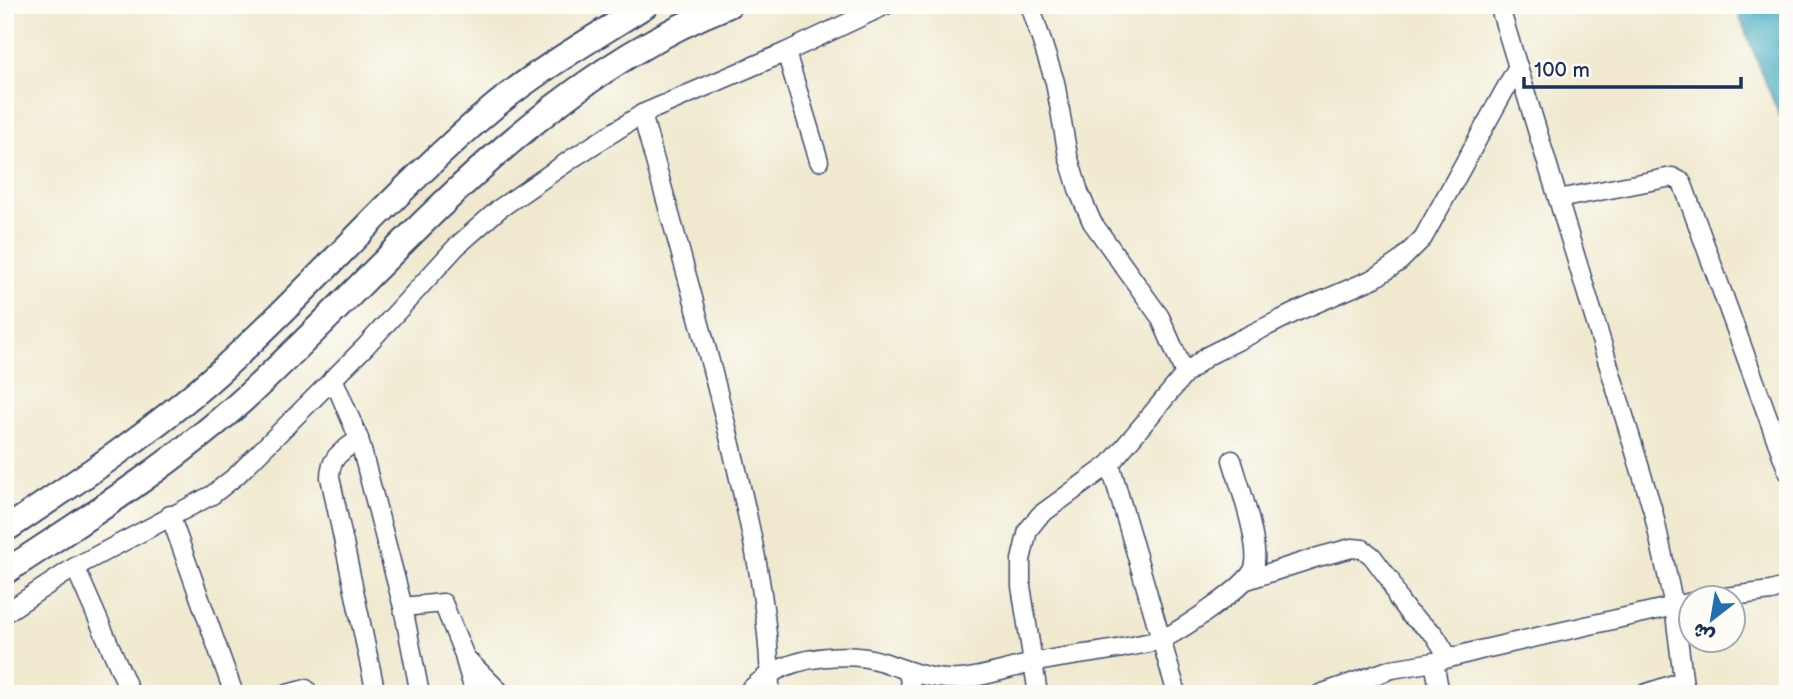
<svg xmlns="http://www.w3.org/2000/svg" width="1793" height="699" font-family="'Balsamiq Sans','Playpen Sans Arabic',sans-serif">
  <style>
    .water { fill: #40a9c0; stroke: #2e6c8f; stroke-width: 2 }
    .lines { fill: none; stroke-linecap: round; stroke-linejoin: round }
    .street-casing { stroke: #3b4b6f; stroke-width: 21 }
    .secondary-casing { stroke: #3b4b6f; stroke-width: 28 }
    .street { stroke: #fff; stroke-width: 18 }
    .secondary { stroke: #fff; stroke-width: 24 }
  </style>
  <rect width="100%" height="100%" fill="#fdfcf7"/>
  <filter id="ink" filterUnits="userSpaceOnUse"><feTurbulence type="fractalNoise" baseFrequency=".0143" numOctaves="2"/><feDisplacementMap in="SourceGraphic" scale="14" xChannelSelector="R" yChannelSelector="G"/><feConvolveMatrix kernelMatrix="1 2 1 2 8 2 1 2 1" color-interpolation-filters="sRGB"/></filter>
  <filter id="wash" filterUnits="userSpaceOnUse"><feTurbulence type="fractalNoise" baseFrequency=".00686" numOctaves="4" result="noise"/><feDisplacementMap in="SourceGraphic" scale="28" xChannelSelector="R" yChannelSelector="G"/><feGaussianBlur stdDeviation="1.57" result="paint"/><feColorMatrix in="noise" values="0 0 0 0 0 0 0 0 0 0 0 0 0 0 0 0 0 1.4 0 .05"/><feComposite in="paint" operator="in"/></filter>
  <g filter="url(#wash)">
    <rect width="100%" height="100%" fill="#f0e9cf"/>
    <polygon class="water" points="1735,5 1788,5 1788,137"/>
  </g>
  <g filter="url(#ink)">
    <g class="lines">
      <g class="street-casing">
        <g id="street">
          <polyline points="1030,5 1055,82 1068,156 1079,192 1092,222 1160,317 1185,374"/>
          <polyline points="1499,5 1653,511 1674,606 1685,694"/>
          <polyline points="786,52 819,161"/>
          <path d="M 642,114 C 673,227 706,339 733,453 C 752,532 770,612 770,694"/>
          <polyline points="1558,199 1672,177 1682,182 1788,472"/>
          <polyline points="333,378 359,439 403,607 443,603 465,657 502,694"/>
          <path d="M 359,439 C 343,451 330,456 330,477 L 376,694"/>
          <polyline points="1110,464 1177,694"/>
          <polyline points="170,515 234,694"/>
          <polyline points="75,567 131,694"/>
          <polyline points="1247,580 1318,557 1352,548 1363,549 1372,556 1390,580 1398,599 1409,614 1434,634 1449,658"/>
          <polyline points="1717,598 1771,591 1788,586"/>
          <polyline points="403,607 420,694"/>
          <polyline points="5,613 75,567 212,495 236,476 365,347 457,246 499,209 573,158 642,114 786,52 886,5"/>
          <polyline points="465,660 475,694"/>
          <polyline points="1434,662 1440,694"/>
          <polyline points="908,672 912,694"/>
          <polyline points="287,694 306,689"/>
          <path d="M 745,694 C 753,687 762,679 770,674 C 801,656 850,651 883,662 C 909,671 933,681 960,679 C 984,677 1009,668 1033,663 C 1067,655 1103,653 1137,645 C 1145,643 1155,642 1163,639 C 1182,629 1247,587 1254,568 C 1261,546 1239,484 1232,460"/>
          <polyline points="1038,694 1021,586 1021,560 1028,530 1040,515 1110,464 1185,374 1207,356 1298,311 1375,278 1400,261 1423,238 1518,66"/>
          <polyline points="1320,694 1392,669 1434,662 1480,650 1692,602"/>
          <polyline points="1644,694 1683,681"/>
        </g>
      </g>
      <g class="secondary-casing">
        <g id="secondary">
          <path d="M 5,530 C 78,481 152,432 218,373 C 314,287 397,187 496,105 C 542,67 596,37 646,5"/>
          <path d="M 5,572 C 87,518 171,465 244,399 C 396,259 531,83 729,5"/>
        </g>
      </g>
      <use href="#street" class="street"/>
      <use href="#secondary" class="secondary"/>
    </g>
  </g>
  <rect width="1793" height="699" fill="none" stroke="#fdfcf7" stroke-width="28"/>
  <g transform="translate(1712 619) rotate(211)"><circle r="33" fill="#fdfcf7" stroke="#a3aaba" stroke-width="2"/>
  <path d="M0-5L12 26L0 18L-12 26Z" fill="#1f6fb2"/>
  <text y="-10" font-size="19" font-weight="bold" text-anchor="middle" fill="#1b2f5e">ش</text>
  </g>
  <path d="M1524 77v10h217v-10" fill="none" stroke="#1b2f5e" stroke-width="3.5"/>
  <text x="1534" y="77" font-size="21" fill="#1b2f5e" stroke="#fdfcf7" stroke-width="5" paint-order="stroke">100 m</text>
</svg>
